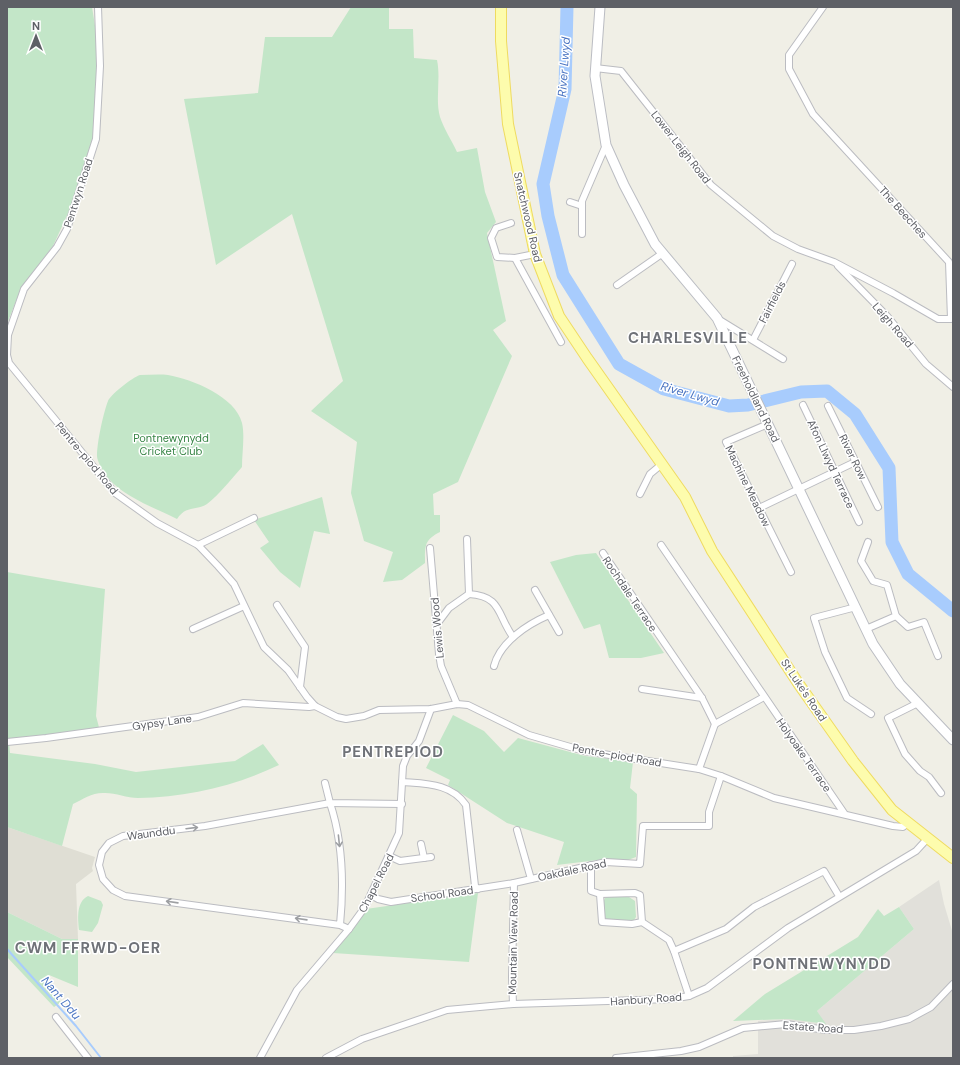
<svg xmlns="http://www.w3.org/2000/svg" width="960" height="1065" font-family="'DM Sans',sans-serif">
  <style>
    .industrial { fill: #e1e0da }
    .education { fill: #dfded4 }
    .green { fill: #c3e6c8 }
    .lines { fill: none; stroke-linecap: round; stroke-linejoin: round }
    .stream { stroke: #a8ccfd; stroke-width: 2 }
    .river { stroke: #a8ccfd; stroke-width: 13 }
    .minor-casing { stroke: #bbbcc1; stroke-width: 8 }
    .secondary-casing { stroke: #bbbdc3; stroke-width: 11 }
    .primary-casing { stroke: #efdb60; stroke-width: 12 }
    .minor { stroke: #fff; stroke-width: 6 }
    .secondary { stroke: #fff; stroke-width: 9 }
    .primary { stroke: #fdfcad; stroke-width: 10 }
    .oneway { stroke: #9ea0a3 }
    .labels { text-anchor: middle; stroke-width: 3; stroke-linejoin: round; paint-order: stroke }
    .street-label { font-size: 11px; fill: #5e6066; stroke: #fff }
    .park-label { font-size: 11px; fill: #378445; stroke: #fff }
    .water-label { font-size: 12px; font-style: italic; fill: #4a74c2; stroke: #fff }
    .district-label { font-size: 15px; font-weight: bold; letter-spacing: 1px; fill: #6f7278; stroke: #fff }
  </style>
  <rect width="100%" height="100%" fill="#f0efe6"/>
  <polygon class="industrial" points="939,880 944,904 953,934 953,1058 733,1058 733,1056 758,1054 758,1021 788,1019 825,1024 817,1011 914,929 899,907"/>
  <polygon class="education" points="7,827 95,857 92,868 93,871 76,884 78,939 62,939 7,912"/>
  <g class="green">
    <polygon points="7,7 92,7 97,38 96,97 93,138 70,209 53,246 21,288 7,324"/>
    <path d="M 351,7 L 389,7 L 389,29 L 413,29 L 414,58 L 437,60 C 441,79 435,99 440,117 C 444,129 452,141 457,152 L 477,148 L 485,192 L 496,222 L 487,233 L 506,321 L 493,330 L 512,356 L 458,482 L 433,494 L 434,515 L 440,515 L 440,532 C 424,540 425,546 425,563 L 402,580 L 383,582 L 393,552 L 364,541 L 351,493 L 357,442 L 311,411 L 343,381 L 292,214 L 216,265 L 184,99 L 258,93 L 265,37 L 332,37 Z"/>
    <path d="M 140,375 C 149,375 159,374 168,375 C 192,379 236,397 242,423 C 245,436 242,453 242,467 C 232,478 219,495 207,504 C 196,511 186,505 177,519 C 155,508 124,497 108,478 C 104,474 97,461 97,456 C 97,443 103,414 108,401 C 111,394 133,377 140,375 Z"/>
    <polygon points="322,497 330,534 314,531 300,588 280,572 260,548 269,542 254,520"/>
    <polygon points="596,553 664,653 641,658 609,658 600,624 584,629 550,562 576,555"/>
    <path d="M 7,572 L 105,589 L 96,716 L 100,731 L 9,742 L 10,753 L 95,764 L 136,772 L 235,761 L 263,744 L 279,765 C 235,786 187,797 138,798 C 127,798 116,793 105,793 C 93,792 83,799 73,804 L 62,846 L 7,827 Z"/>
    <polygon points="453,715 484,731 504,752 518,738 585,756 633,762 630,788 637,794 636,857 628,860 606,859 557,865 564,842 507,823 448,785 450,780 426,768"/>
    <polygon points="478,893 469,962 333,953 349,934 366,909"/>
    <polygon points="626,895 635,901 636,917 634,920 609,921 605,918 603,903 605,898 609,896"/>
    <path d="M 88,896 L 101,901 L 103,905 L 98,923 L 92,932 L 79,930 C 78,918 76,902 88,896 Z"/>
    <polygon points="899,907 914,929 817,1011 826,1024 788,1019 733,1021 765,994 858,937 878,909 884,916"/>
    <polygon points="7,912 62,939 78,939 78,987 49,975 43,986 61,1002 54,1007 7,957"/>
  </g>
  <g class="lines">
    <polyline class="stream" points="7,949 76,1026 101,1058"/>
    <polyline class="river" points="567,7 565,89 543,184 548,216 563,275 619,364 664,389 729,406 748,405 801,392 827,391 855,414 889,468 892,542 908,574 953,611"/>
    <g class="minor-casing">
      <g id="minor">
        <polyline points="98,7 100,66 96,139 67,229 57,247 24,289 8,335 7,355 9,363 115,493 157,523 198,545 218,566 234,584 264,647 288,670 307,697 315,706 337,717 346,719 364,716 379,710 431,709 457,704 468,705 529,735 584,751 699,769 721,776 774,798 893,826 903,827 908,823"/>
        <polyline points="595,68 621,71 711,185 773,236 798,249 834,262 893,293 938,319 951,319 949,262 813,114 789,69 789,55 823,7"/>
        <polyline points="570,202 582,206"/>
        <polyline points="511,223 496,228 491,238 497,257 515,258"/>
        <polyline points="582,234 582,201 606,145"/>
        <polyline points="535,254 515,258 561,342"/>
        <polyline points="838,266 887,316 926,364 953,387"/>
        <polyline points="617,285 663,253"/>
        <polyline points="718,319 783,359"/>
        <polyline points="753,340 792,264"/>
        <polyline points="803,405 859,522"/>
        <polyline points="828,406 878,507"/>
        <polyline points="768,424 726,442 791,572"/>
        <polyline points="640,494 650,474 662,464"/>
        <polyline points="759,508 855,462"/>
        <path d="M 467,539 L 469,594 C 502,596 497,615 513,637"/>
        <polyline points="198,545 254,518"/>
        <polyline points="661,545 844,813"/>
        <polyline points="430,548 439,654 441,666 457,704"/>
        <polyline points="603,553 702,698 715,724"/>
        <polyline points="535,590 559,632"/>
        <polyline points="277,605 305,647 300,687"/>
        <polyline points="856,607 814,618 825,652 847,698 871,714"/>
        <polyline points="896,616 908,627 924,622 938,656"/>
        <polyline points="437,624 449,608 469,594"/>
        <polyline points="193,629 244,606"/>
        <polyline points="866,629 896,616 887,585 873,581 861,561 868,542"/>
        <path d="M 494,666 C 500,642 528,624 549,615"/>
        <polyline points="642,689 702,698"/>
        <polyline points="918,703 888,718 905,754 920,771 929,777 941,793"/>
        <polyline points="715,724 764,697"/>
        <polyline points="7,742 46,738 198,717 243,703 309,707 315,706"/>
        <polyline points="699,769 715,724"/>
        <path d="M 402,782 C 426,784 451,783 466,805 L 475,886 L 478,889"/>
        <polyline points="325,783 330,803 402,804"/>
        <polyline points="517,830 531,879"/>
        <polyline points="421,844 424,858"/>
        <polyline points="389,856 400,861 431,857"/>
        <polyline points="591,865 591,891 600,894 635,893 640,895 642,922 669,940 674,951 689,996"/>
        <polyline points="600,894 602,922 632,924 642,922"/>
        <polyline points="371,895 378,899 391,902 514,883 606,862 640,864 643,826 709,826 709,812 721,776"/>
        <path d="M 340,925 C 344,884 343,842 330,803 L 205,826 L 123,836 L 109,843 L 102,852 L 99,865 L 103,879 L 113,890 L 125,896 L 340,925 L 349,929"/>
        <polyline points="674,951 726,929 754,907 824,871 839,896"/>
        <polyline points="513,1004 512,977 514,883"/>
        <polyline points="56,1017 88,1058"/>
        <polyline points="260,1058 297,990 349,929 365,907 399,833 403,766 407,756 419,741 431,709"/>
        <polyline points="326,1058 362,1039 447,1010 513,1004 671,999 689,996 707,988 788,928 916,851 927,839"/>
        <polyline points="616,1058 681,1051 699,1047 743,1028 786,1024 826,1030 854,1030 881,1026 909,1019 931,1007 953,984"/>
      </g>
    </g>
    <g class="secondary-casing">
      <polyline id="secondary" points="600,7 595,76 606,145 624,185 655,244 717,318 873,644 900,684 953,740"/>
    </g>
    <g class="primary-casing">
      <polyline id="primary" points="501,7 501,41 508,124 535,254 559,316 587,358 685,497 712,551 798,683 853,761 892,810 953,858"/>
    </g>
    <use href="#minor" class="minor"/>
    <use href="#secondary" class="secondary"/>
    <use href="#primary" class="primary"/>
  </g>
  <defs><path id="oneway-shaft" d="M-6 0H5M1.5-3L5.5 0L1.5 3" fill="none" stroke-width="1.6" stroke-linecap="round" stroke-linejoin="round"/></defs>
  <g class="oneway">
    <use href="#oneway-shaft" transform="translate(192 828) rotate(-7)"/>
    <use href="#oneway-shaft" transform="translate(339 841) rotate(84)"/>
    <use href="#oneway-shaft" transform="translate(172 902) rotate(-172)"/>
    <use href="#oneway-shaft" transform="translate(301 919) rotate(-172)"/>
  </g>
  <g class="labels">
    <g class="street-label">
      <text transform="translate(681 147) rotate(52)" y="4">Lower Leigh Road</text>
      <text transform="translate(78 193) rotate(-72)" y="4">Pentwyn Road</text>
      <text transform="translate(903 212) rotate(48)" y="4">The Beeches</text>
      <text transform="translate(528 217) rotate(77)" y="4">Snatchwood Road</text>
      <text transform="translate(772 302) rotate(-63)" y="4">Fairfields</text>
      <text transform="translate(893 325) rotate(49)" y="4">Leigh Road</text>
      <text transform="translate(756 399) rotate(64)" y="4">Freeholdland Road</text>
      <text transform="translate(853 457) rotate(64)" y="4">River Row</text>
      <text transform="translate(87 458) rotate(50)" y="4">Pentre-piod Road</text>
      <text transform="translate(831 464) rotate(65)" y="4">Afon Llwyd Terrace</text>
      <text transform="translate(748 486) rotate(64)" y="4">Machine Meadow</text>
      <text transform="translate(630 594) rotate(56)" y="4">Rochdale Terrace</text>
      <text transform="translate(437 628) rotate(-95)" y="4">Lewis Wood</text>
      <text transform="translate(804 690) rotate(56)" y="4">St Luke's Road</text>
      <text transform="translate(162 722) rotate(-8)" y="4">Gypsy Lane</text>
      <text transform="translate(617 755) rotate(10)" y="4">Pentre-piod Road</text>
      <text transform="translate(804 755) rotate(55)" y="4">Holyoake Terrace</text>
      <text transform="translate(151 833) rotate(-8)" y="4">Waunddu</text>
      <text transform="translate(572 870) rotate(-12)" y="4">Oakdale Road</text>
      <text transform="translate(376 883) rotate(-63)" y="4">Chapel Road</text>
      <text transform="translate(442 894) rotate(-8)" y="4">School Road</text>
      <text transform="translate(513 943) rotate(-89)" y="4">Mountain View Road</text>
      <text transform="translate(646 999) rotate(-4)" y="4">Hanbury Road</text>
      <text transform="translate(813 1027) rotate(4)" y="4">Estate Road</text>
    </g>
    <g class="park-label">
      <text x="171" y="442">Pontnewynydd<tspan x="171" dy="13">Cricket Club</tspan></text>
    </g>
    <g class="water-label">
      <text transform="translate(564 67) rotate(-86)" y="4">River Lwyd</text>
      <text transform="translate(690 394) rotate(16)" y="4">River Lwyd</text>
      <text transform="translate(61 998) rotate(49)" y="4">Nant Ddu</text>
    </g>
    <g class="district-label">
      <text x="688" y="343">CHARLESVILLE</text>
      <text x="393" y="757">PENTREPIOD</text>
      <text x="88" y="953">CWM FFRWD-OER</text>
      <text x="822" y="969">PONTNEWYNYDD</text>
    </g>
  </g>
  <rect width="960" height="1065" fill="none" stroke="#5e6066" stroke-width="16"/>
  <g transform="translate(36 36)" stroke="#ffffff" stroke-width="3" paint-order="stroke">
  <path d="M0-3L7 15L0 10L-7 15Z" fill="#5e6066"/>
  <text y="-6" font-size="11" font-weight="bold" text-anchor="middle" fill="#5e6066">N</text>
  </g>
</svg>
